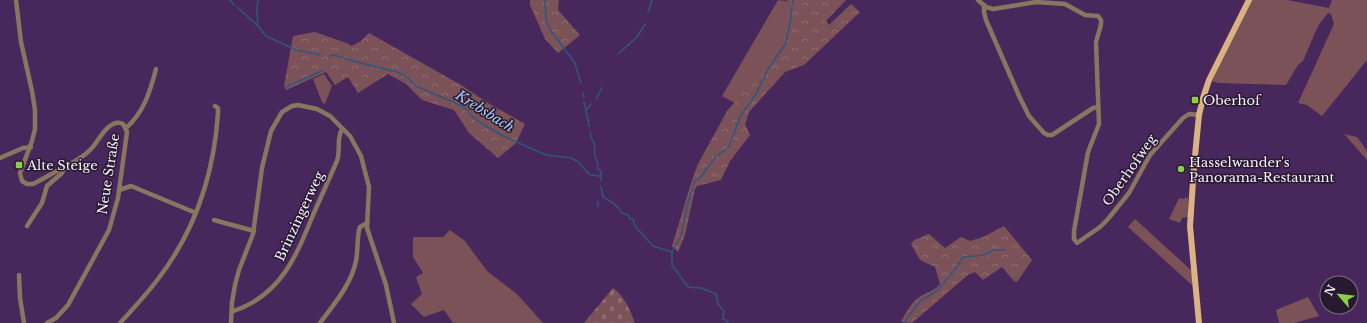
<svg xmlns="http://www.w3.org/2000/svg" width="1367" height="323" font-family="'Libre Baskerville',serif">
  <style>
    .green { fill: #7a5257 }
    .forest { fill: url(#forest-crowns) }
    .cemetery { fill: url(#cemetery-stones) }
    .lines { fill: none; stroke-linecap: round; stroke-linejoin: round }
    .stream { stroke: #2f567f; stroke-width: 1.5 }
    .minor { stroke: #8a765f; stroke-width: 4.5 }
    .major { stroke: #dbb281; stroke-width: 6 }
    .poi-dot { fill: #8ece43; stroke: #271930; stroke-width: 1.5 }
    .labels { text-anchor: middle; stroke-width: 3; stroke-linejoin: round; paint-order: stroke }
    .poi-label { font-size: 13px; fill: #f7f0fd; stroke: #271930; text-anchor: start }
    .street-label { font-size: 13px; fill: #f7f0fd; stroke: #271930 }
    .water-label { font-size: 14px; font-style: italic; fill: #a8cbf2; stroke: #271930 }
  </style>
  <defs>
    <pattern id="forest-crowns" width="20" height="18" patternUnits="userSpaceOnUse"><rect width="20" height="18" fill="#7a5257"/><path d="M2 6a3 3 0 1 1 6 0M12 15a3 3 0 1 1 6 0" fill="none" stroke="#8e6b70"/></pattern>
    <pattern id="cemetery-stones" width="16" height="16" patternUnits="userSpaceOnUse"><rect width="16" height="16" fill="#7a5257"/><path d="M2 7V4a2 2 0 0 1 4 0v3zM10 15v-3a2 2 0 0 1 4 0v3z" fill="#8e6b70"/></pattern>
  </defs>
  <rect width="100%" height="100%" fill="#48285c"/>
  <g class="green">
    <path d="M 778,0 L 786,1 L 792,4 C 790,15 790,27 786,37 C 777,63 753,83 735,103 L 722,96 Z"/>
    <polygon points="1251,0 1287,0 1329,8 1332,0 1367,0 1367,60 1322,116 1307,105 1298,103 1334,24 1331,14 1328,13 1318,26 1303,61 1298,65 1286,85 1218,83 1212,81"/>
    <polygon points="324,74 332,86 325,104 322,102 313,79"/>
    <polygon points="1344,134 1357,137 1367,151 1367,160"/>
    <polygon points="1188,197 1188,217 1182,218 1180,223 1169,219 1179,198 1182,199"/>
    <polygon points="1135,219 1192,271 1193,286 1128,227"/>
    <polygon points="450,230 465,241 487,271 517,294 543,323 453,323 444,310 424,317 411,304 422,294 416,277 423,273 413,257 413,237 443,237"/>
    <polygon points="1308,297 1319,316 1294,323 1279,323 1276,310"/>
  </g>
  <g class="forest">
    <polygon points="530,0 559,0 558,10 580,35 558,53 545,39 530,5"/>
    <polygon points="786,0 846,0 826,21 829,25 851,4 860,12 804,65 785,72 749,112 745,124 750,135 730,161 721,180 697,186 695,189 685,235 678,252 672,246 691,183 698,164 727,111 779,52 786,37 790,17 791,4"/>
    <polygon points="315,32 349,44 351,46 361,41 369,33 461,85 488,103 525,124 516,143 498,158 469,133 454,110 422,100 406,84 388,74 358,93 348,77 335,85 326,72 286,90 284,86 293,36"/>
    <path d="M 1004,226 L 1032,260 L 1017,282 L 1014,281 L 1002,267 L 983,280 L 975,272 L 968,275 L 912,323 L 901,322 C 905,314 911,303 918,298 C 926,292 934,292 940,284 L 935,267 L 920,260 L 911,244 L 914,240 L 929,234 L 945,248 L 961,237 L 970,241 L 983,237 Z"/>
  </g>
  <path class="cemetery" d="M 613,288 C 624,295 631,312 635,323 L 584,323 Z"/>
  <g class="lines">
    <g class="stream">
      <polyline points="230,0 234,5"/>
      <polyline points="258,0 257,11 258,26"/>
      <polyline points="545,0 546,20 551,31 575,63 578,74"/>
      <polyline points="793,0 793,4"/>
      <polyline points="237,7 258,26 266,36 296,50 320,55"/>
      <polyline points="648,12 652,0"/>
      <polyline points="618,54 637,37 645,24"/>
      <polyline points="329,56 334,55 357,62 397,72 406,76 416,86 462,106 476,120 503,136 546,155 571,158 577,161 590,175 600,176"/>
      <polyline points="579,76 581,83"/>
      <polyline points="286,87 322,71"/>
      <polyline points="583,93 584,98"/>
      <polyline points="596,99 602,88"/>
      <polyline points="584,102 586,110 589,126"/>
      <polyline points="586,110 591,104"/>
      <polyline points="590,131 591,138 594,142 595,156 598,164 598,166"/>
      <polyline points="597,168 601,171 601,181"/>
      <polyline points="693,185 695,181 700,178 716,156 729,147 740,117 756,94 768,69 786,43 791,17 792,7"/>
      <path d="M 601,186 L 603,197 C 611,202 617,204 622,213 L 628,215 L 630,219 L 633,219 L 635,226 L 653,246 L 672,252 L 672,265 L 688,287 L 701,288 L 716,294 L 718,304 L 724,311 L 723,319 L 726,320 L 728,323"/>
      <polyline points="598,206 598,201"/>
      <polyline points="672,252 681,236 688,202 693,188"/>
      <polyline points="904,323 920,301 938,290 956,268 963,257 985,255 993,250 1004,250"/>
    </g>
    <g class="minor">
      <path d="M 16,0 L 21,42 L 32,91 L 35,110 L 35,129 L 32,141 L 20,173 L 22,181 L 27,184 L 33,184 C 41,180 48,176 55,172 C 68,165 82,159 92,148 C 99,140 110,117 123,124 L 127,132 L 118,198 L 109,230 L 68,305 L 56,318 L 47,323"/>
      <path d="M 978,0 L 986,7 L 993,9 L 1036,2 L 1065,4 L 1085,15 L 1098,16 L 1101,20 C 1102,27 1097,35 1096,43 L 1099,124 L 1088,152 L 1074,231 L 1074,239 L 1077,243 L 1100,227 L 1108,219 L 1129,193 L 1150,155 L 1183,118 L 1189,114 L 1199,115"/>
      <polyline points="984,5 984,12 986,20 1020,98 1029,116 1044,133 1048,135 1052,135 1093,108 1098,107"/>
      <path d="M 126,128 C 144,112 150,92 156,69"/>
      <polyline points="0,158 23,148 31,147"/>
      <polyline points="119,190 131,186 196,213"/>
      <polyline points="214,220 254,231"/>
      <polyline points="27,226 42,203 47,186 62,173 64,167"/>
      <polyline points="19,275 20,298 24,323"/>
      <path d="M 233,311 C 280,296 296,257 313,215 C 321,197 329,179 337,161 C 341,149 336,140 342,129"/>
      <path d="M 120,323 C 133,309 146,295 158,279 C 195,231 214,173 218,113 L 218,108 L 215,106"/>
      <polyline points="231,323 232,302 235,285 239,270 253,234 262,168 271,131 282,112 292,106 298,105 317,109 330,116 350,136 361,156 369,187 367,228 386,285 394,323"/>
      <path d="M 320,323 C 334,304 351,285 356,261 C 358,251 357,241 359,230 L 360,227 L 367,223"/>
    </g>
    <polyline class="major" points="1199,323 1190,226 1194,166 1199,115 1203,98 1209,80 1249,0"/>
  </g>
  <g class="poi-dot">
    <rect x="1191" y="96" width="8" height="8" rx="2"/>
    <rect x="15" y="161" width="8" height="8" rx="2"/>
    <circle cx="1181" cy="169" r="4"/>
  </g>
  <g class="labels">
    <g class="poi-label">
      <text x="1203" y="105">Oberhof</text>
      <text x="1189" y="167">Hasselwander's<tspan x="1189" dy="15">Panorama-Restaurant</tspan></text>
      <text x="27" y="170">Alte Steige</text>
    </g>
    <g class="street-label">
      <text transform="translate(1129 170) rotate(-55)" y="5">Oberhofweg</text>
      <text transform="translate(108 174) rotate(-81)" y="5">Neue Straße</text>
      <text transform="translate(299 216) rotate(-65)" y="5">Brinzingerweg</text>
    </g>
    <g class="water-label">
      <text transform="translate(485 111) rotate(32)" y="5">Krebsbach</text>
    </g>
  </g>
  <g transform="translate(1339 295) rotate(298)"><circle r="19" fill="#271930" stroke="#7a6f82"/>
  <path d="M0-3L7 15L0 10L-7 15Z" fill="#8ece43"/>
  <text y="-6" font-size="11" font-weight="bold" text-anchor="middle" fill="#f7f0fd">N</text>
  </g>
</svg>
